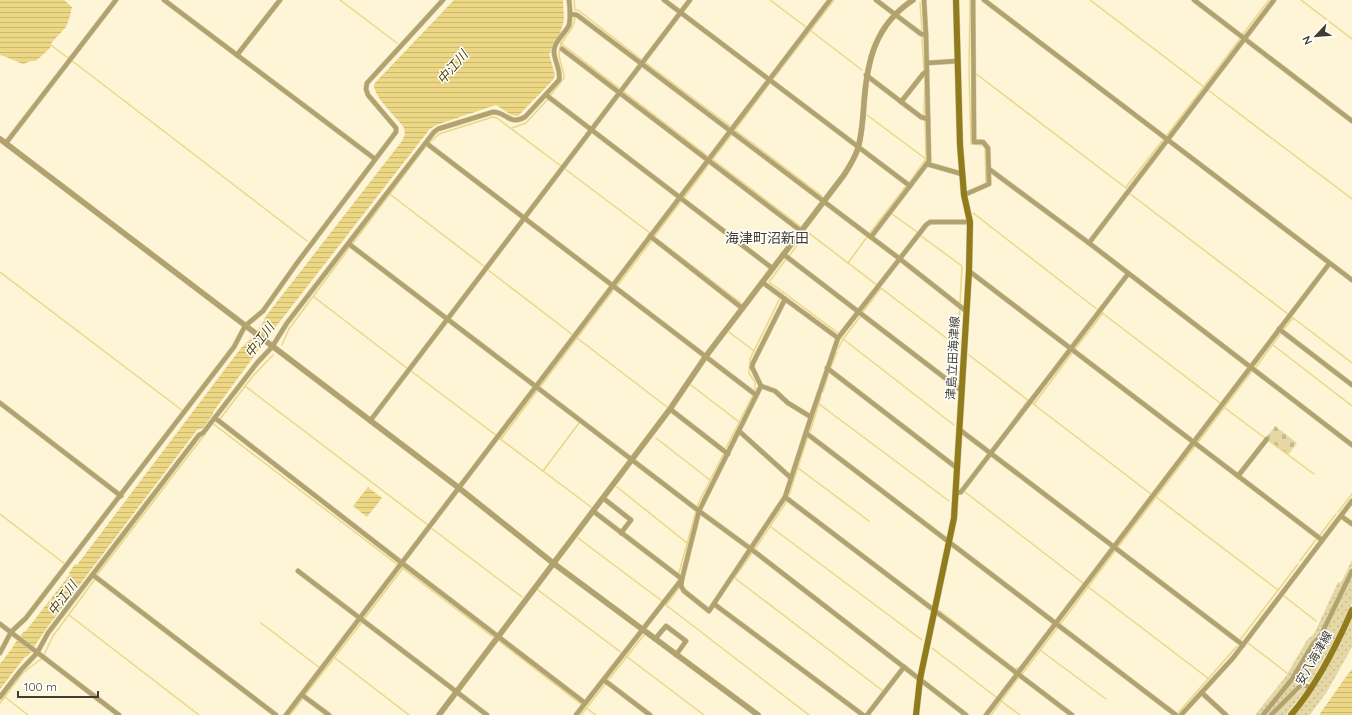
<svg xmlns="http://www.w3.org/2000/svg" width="1352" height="715" font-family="Quicksand,'Noto Sans JP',sans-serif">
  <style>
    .grass { fill: url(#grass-dots) }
    .cemetery { fill: url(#cemetery-stones) }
    .water { fill: url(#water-rules) }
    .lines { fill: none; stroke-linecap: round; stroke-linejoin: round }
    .stream { stroke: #ecd785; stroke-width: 1.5 }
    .minor-casing { stroke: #d7d0b5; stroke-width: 5.5 }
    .tertiary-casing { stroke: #d7d0b5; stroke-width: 6 }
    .secondary-casing { stroke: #d7d0b5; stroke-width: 7 }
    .minor { stroke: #b2a36e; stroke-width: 4.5 }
    .tertiary { stroke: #b2a36e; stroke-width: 5.5 }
    .secondary { stroke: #917b1b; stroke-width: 6 }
    .labels { text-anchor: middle; stroke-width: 3; stroke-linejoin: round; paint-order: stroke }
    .street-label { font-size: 12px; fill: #403d31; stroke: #fff }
    .water-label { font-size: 13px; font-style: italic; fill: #534400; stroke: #fff }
    .quarter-label { font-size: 14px; fill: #403d31; stroke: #fff }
  </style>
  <defs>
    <pattern id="grass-dots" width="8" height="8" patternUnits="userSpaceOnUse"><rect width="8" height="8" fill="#e5d8a5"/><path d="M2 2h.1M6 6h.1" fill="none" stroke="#c6ba8e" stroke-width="1.8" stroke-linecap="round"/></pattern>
    <pattern id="cemetery-stones" width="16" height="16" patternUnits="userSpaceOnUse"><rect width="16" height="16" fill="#e5d8a5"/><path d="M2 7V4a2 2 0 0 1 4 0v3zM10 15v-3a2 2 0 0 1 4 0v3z" fill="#c6ba8e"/></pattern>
    <pattern id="water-rules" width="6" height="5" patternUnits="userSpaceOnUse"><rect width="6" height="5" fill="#ecd785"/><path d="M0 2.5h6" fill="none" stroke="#cbb973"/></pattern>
  </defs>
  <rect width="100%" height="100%" fill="#fdf5d6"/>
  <g class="grass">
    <polygon points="1352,560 1352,566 1324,626 1291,678 1261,715 1255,715 1286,676 1307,640 1314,634 1338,582 1341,583"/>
    <path d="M 1352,574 L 1352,603 L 1334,641 L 1310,683 L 1302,678 C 1292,692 1281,704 1268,715 L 1266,715 L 1293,680 L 1314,646 L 1322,638 Z"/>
    <path d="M 1352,619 L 1352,647 L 1328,690 L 1310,715 L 1295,715 C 1319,687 1336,652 1352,619 Z"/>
    <polygon points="1303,687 1306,689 1286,715 1273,715 1295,693 1297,694"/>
  </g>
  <polygon class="cemetery" points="1275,426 1297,443 1288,455 1266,438"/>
  <g class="water">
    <polygon points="0,0 64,0 72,7 70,16 66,27 52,42 50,48 36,61 31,61 23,64 6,57 0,55"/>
    <path d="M 454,0 L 563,0 L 564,20 L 560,34 L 549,54 L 555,75 L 553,80 L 518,116 L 511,115 L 496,105 L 436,125 L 429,130 L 271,333 L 213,412 L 213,414 L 203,428 L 197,430 L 46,629 L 28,656 L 25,657 L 0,689 L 0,664 L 13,647 L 13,646 L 24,631 L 25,632 L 70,574 L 69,573 L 75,564 L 77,565 L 241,348 C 251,339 261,328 266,316 L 402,141 L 405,134 L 404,128 C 397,117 373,97 374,84 Z"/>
    <polygon points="368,487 382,498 367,517 353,506"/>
    <polygon points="1352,669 1352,715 1319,715 1348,674"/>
  </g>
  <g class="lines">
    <g class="stream">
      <polyline points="340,0 397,43"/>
      <polyline points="574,0 575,10 578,10 642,60"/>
      <polyline points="770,0 806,27"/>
      <polyline points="970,0 969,70 971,144 983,145 985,148 986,183"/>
      <polyline points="1090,0 1204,87"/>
      <polyline points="1301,0 1352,39"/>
      <polyline points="920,3 922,31"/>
      <polyline points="811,31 862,70"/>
      <polyline points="1243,34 1269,0"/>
      <polyline points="922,38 924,71"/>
      <polyline points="559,42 709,157"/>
      <polyline points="51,45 68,58"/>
      <polyline points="71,60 307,241"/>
      <polyline points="646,63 730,126"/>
      <polyline points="975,73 1126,188"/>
      <polyline points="773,79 834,0"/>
      <polyline points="770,83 735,130 822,196"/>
      <polyline points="1208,90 1352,199"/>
      <path d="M 550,96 L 564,78 C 564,70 559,62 559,53 C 559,39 575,31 575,17"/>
      <polyline points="924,114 925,75"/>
      <polyline points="867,115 926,159"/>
      <polyline points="512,128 526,123 548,99"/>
      <polyline points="1167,135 1240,39"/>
      <polyline points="429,143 439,134 442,133 493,117 497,118 561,166"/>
      <polyline points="712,159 958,347"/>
      <polyline points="712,160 732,134"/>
      <polyline points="565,169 650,233"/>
      <polyline points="909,183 926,159 925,121"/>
      <polyline points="1126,187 1163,140"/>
      <polyline points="1129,193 1288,314"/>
      <polyline points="391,195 485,267"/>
      <polyline points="684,198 708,165"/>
      <polyline points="973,213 1098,310"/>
      <polyline points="892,214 917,232"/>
      <polyline points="870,233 906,186"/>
      <polyline points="921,236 962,266 960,303"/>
      <polyline points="654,237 681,201"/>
      <polyline points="661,242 741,303"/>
      <polyline points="353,243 426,146"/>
      <polyline points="789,256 807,232"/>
      <polyline points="848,263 867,237"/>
      <polyline points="488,270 573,335"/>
      <polyline points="0,272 183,411"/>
      <polyline points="617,286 652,240"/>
      <polyline points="783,292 838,333"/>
      <polyline points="782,294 783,292 769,282 786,259"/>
      <polyline points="314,297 408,369"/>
      <polyline points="1101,312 1220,403"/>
      <polyline points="862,313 881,288"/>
      <polyline points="1292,317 1352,363"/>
      <polyline points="1284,329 1293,318"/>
      <polyline points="729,332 754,351"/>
      <polyline points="577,338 667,407"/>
      <polyline points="843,339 954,425"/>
      <polyline points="282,345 289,329 349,248"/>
      <polyline points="956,345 958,341 960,308"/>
      <polyline points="1273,345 1352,406"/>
      <polyline points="838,349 843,339 860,317"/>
      <polyline points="1075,349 1103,313"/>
      <polyline points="969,355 1029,401"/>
      <polyline points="1256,367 1281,333"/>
      <polyline points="830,369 837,352"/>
      <polyline points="411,371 497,436"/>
      <polyline points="691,385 739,422"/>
      <polyline points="245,386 428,525"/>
      <polyline points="540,387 614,289"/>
      <polyline points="755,390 755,382 749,373 750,359 780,298"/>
      <polyline points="823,392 829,372"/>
      <polyline points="1032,403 1151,494"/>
      <polyline points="819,404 949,501"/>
      <polyline points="1034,404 1072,353"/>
      <polyline points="1225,408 1265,438"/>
      <polyline points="207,419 398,565"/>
      <polyline points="220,419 252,377 273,355"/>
      <polyline points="1013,421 1028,400"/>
      <polyline points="810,432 821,397"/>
      <polyline points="499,438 591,507"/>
      <polyline points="656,438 710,480"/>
      <polyline points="501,439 537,391"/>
      <polyline points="1268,440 1314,474"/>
      <polyline points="1198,442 1252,371"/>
      <polyline points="726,448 753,395"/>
      <polyline points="798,468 869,521"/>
      <polyline points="543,471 579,423"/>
      <polyline points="617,487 687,543"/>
      <polyline points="965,492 1083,583"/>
      <polyline points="789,495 808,436"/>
      <polyline points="1156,497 1278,590"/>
      <polyline points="697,506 724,453"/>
      <polyline points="1338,512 1352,494"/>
      <polyline points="0,514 65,564"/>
      <polyline points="771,527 922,640"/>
      <polyline points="431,528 522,597"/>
      <polyline points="1320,535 1336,514"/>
      <polyline points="578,538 662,601"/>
      <polyline points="1118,547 1195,446"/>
      <polyline points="755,549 787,501"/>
      <polyline points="752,553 735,577 736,579 883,691"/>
      <polyline points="1300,561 1317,538"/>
      <polyline points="401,567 493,637"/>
      <polyline points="679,573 696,511"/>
      <polyline points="97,575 205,434"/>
      <polyline points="1087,586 1209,679"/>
      <polyline points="679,588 666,605 809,715"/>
      <polyline points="538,590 622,653"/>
      <polyline points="1284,596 1316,621"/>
      <polyline points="940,611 1015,669 1018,668"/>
      <polyline points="69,615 199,715"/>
      <polyline points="364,619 403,568"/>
      <polyline points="261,623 320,668"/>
      <polyline points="1061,623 1115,551"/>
      <polyline points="1240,640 1298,564"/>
      <polyline points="499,641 582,705"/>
      <polyline points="1248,643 1287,673"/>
      <polyline points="932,648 996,697"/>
      <polyline points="1040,650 1106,699"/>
      <polyline points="44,655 53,636 95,579"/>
      <polyline points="626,656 704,715"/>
      <polyline points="335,658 409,715"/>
      <polyline points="1022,674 1058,627"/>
      <polyline points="609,679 644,635"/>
      <polyline points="306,694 362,622"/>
      <polyline points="5,697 28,715"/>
      <polyline points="1001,701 1020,715"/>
      <polyline points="0,703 23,673 41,659"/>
      <polyline points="586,708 596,715"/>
      <polyline points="1178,713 1237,646"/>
      <polyline points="290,715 303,698"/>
      <polyline points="581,715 606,683"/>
      <polyline points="991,715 1019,677"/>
    </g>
    <g class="minor-casing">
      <g id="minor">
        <polyline points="164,0 375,159"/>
        <polyline points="664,0 910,186"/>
        <polyline points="876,0 921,34 926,35"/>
        <polyline points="984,0 1352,280"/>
        <polyline points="1194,0 1352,121"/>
        <polyline points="570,14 577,15 900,259 966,311"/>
        <polyline points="562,49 801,231"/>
        <polyline points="237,55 280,0"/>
        <polyline points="927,63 958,61"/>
        <polyline points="866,75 921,117 928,119"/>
        <polyline points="546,95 772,268"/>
        <polyline points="901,102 923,74 927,71"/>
        <polyline points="6,143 116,0"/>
        <polyline points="426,143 756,395"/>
        <polyline points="927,164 962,174"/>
        <polyline points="989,169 1089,243 1352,445"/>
        <polyline points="964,195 989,184 988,148 983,142 974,142 973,0"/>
        <polyline points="650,236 742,308"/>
        <polyline points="871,237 929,161 926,35 924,0"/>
        <polyline points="1089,243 1274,0"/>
        <polyline points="349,244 699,511 755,552 966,715"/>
        <polyline points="783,254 962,391"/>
        <polyline points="969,271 1322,540"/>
        <polyline points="785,299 838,338"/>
        <polyline points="1279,329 1352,385"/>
        <polyline points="827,368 957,468"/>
        <polyline points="761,386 775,391 788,403 811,417"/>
        <polyline points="0,403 121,496"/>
        <polyline points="670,409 728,454"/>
        <polyline points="215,418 402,563 585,703"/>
        <polyline points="370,421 690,0"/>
        <polyline points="960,430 1243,645"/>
        <polyline points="739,431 791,478"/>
        <polyline points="806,433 1176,715"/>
        <polyline points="1238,476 1267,439"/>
        <polyline points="956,493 961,492 1128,274"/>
        <polyline points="785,497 1072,715"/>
        <polyline points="603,498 631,520 621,533"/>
        <polyline points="593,511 682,579 681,586 684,591 709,611 785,497 811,417 838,338 926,225 930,222 970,222"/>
        <polyline points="1341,516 1352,524"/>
        <polyline points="298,571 487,715"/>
        <polyline points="93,575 276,715"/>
        <polyline points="714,604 863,715"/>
        <polyline points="0,624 119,715"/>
        <polyline points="655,639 666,626 686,641 676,655"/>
        <polyline points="0,653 11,632 26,618 234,347 245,326 263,311 297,263 396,132 396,128 368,95 366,89 367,83 443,0"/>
        <polyline points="604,680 650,715"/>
        <polyline points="1202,693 1226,715"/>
        <polyline points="302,695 329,715"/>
        <path d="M 0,697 L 21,670 L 37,653 L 48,633 L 199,435 L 203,433 L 257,363 L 272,347 L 287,323 L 434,132 L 438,129 L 493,112 C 507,112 509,126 525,117 L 559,80 C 561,71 555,62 554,53 C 553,42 565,34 569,25 C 571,17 570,8 569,0"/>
        <polyline points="286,715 830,0"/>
        <polyline points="576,715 682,579 699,511 761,386 752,367 753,363 785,299 762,282"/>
        <polyline points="867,715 904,667"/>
        <polyline points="986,715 1329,264"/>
        <polyline points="1181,715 1233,658 1352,501"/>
        <polyline points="1263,715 1292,679 1313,644 1321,635 1352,571"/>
        <polyline points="1271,715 1302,684 1311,688"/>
      </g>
    </g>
    <g class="tertiary-casing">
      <g id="tertiary">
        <polyline points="0,139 459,488 553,563 758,715"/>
        <path d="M 439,715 L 670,409 L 706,356 L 844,175 C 849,167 855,158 858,148 C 862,134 863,118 864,103 C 867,61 875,25 913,0"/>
      </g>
    </g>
    <g class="secondary-casing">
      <g id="secondary">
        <polyline points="916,715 920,679 954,518 969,271 970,222 964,195 960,145 956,0"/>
        <path d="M 1291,715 C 1317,685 1336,647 1352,610"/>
      </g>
    </g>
    <use href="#minor" class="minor"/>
    <use href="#tertiary" class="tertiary"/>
    <use href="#secondary" class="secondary"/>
  </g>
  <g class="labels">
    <g class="street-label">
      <text transform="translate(953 358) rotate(-87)" y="4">津島立田海津線</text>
      <text transform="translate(1314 658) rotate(-60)" y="4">安八海津線</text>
    </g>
    <g class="water-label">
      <text transform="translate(452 67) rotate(-49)" y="5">中江川</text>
      <text transform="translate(259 340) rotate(-53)" y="5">中江川</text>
      <text transform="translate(62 598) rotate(-53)" y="5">中江川</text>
    </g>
    <g class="quarter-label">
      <text x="767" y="243">海津町沼新田</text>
    </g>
  </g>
  <g transform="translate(1316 36) rotate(244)" stroke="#ffffff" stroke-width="3" paint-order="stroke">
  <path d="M0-3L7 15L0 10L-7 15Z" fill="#403d31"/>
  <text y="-6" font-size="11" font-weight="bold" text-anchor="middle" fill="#403d31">N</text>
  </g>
  <path d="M18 691v6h80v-6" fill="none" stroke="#403d31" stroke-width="2"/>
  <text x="24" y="691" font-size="12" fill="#403d31" stroke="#ffffff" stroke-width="3" paint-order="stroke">100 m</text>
</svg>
